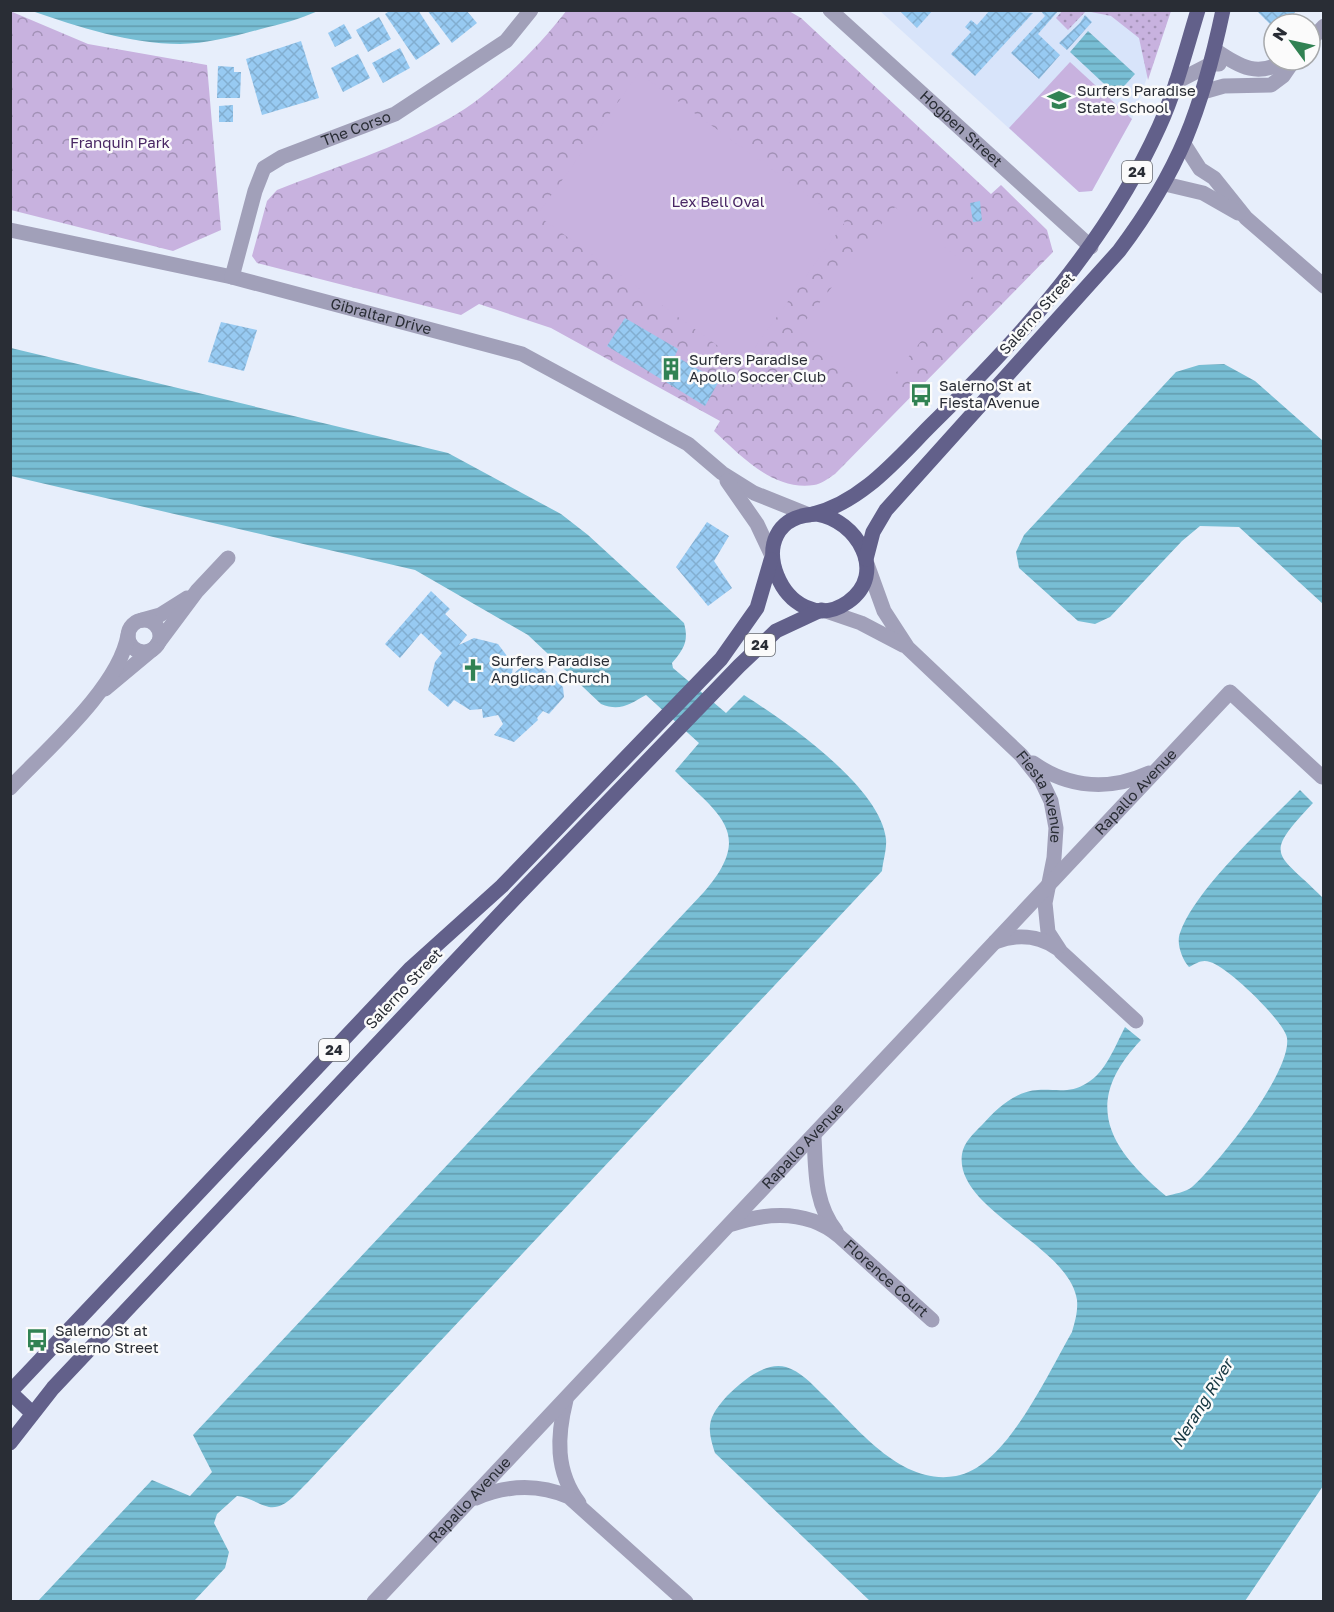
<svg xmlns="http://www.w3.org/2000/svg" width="1334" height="1612" font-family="'Golos Text',sans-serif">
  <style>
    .built { fill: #d8e4fa }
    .grass { fill: url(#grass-dots) }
    .park { fill: url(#park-crowns) }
    .pitch { fill: #c8b2df }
    .water { fill: url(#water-rules) }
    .building { fill: url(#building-cross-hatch) }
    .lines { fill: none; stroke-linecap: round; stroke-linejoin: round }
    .minor { stroke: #a1a0b9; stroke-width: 15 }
    .primary { stroke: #62608a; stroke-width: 15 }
    .labels { text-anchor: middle; stroke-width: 5; stroke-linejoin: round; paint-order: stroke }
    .shield { fill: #fbfbfb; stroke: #686b70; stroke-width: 1.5 }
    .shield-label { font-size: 14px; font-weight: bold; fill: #292d35 }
    .poi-label { font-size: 15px; fill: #292d35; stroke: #fbfbfb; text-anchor: start }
    .street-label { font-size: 15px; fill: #292d35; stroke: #fbfbfb }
    .park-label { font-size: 15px; fill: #482663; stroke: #fbfbfb }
    .water-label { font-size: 16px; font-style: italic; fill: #143640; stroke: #fbfbfb }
  </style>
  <defs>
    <pattern id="grass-dots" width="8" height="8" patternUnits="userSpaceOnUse" patternTransform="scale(1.5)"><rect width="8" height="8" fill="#c8b2df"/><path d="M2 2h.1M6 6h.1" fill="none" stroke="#a291b6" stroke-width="1.8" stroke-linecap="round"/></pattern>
    <pattern id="park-crowns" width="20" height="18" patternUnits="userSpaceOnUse" patternTransform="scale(1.5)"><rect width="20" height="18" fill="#c8b2df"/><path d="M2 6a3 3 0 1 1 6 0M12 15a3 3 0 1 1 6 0" fill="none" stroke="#a291b6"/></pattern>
    <pattern id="water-rules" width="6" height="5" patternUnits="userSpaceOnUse" patternTransform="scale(1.5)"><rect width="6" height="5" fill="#78bed4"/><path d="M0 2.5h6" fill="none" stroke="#629bad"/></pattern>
    <pattern id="building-cross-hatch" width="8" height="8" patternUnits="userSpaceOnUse" patternTransform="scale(1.5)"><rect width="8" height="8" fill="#97caf2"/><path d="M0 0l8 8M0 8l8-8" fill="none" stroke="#82aed0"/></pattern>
  </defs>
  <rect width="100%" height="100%" fill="#e7eefb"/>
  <polygon class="built" points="880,11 1171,11 1132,119 1092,191 1079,192"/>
  <polygon class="grass" points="1063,10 1171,11 1148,80 1139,38 1111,16 1086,11 1068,30 1056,18"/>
  <g class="park">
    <path d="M 567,10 L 789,11 L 801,18 L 991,194 L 1001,185 L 1047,230 L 1053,252 L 835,474 C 829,478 821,484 814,485 C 773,491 741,456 714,431 L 720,421 L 551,328 L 479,304 L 461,315 L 257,263 L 252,256 L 267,201 L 277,190 C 335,167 396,148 450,118 C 492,94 538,48 567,10 Z"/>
    <polygon points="10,11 88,44 207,65 221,230 173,251 11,210"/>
  </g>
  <g class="pitch">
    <polygon points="1070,62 1132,119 1092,191 1079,192 1009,128"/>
    <polygon points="639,73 845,222 743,364 537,215"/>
    <polygon points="895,207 976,272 879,394 798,330"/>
  </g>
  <g class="water">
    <path d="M 32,11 L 318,10 L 318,11 C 300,19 281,24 261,29 C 235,36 207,44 180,44 C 130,44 79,27 32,11 Z"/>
    <polygon points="1088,31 1135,74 1116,95 1070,52"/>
    <path d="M 11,348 L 448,453 L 561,514 L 588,535 L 684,623 C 689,641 684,649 672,663 L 673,668 L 726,713 L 744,695 C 786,722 880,786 886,839 C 887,849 883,861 882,871 L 308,1482 C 298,1491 285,1510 269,1507 C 257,1504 249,1497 237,1496 L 217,1514 L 214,1523 L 229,1552 L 225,1568 L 194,1601 L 38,1601 L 152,1480 L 190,1496 L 212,1472 L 193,1435 L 704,892 C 755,833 719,815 675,771 L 699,743 L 646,695 C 630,704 620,712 601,704 L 528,635 L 415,570 L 11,476 Z"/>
    <polygon points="1224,364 1255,381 1323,441 1323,604 1239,527 1200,526 1182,541 1110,617 1095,624 1078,621 1019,568 1016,552 1024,535 1176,372 1199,365"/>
    <path d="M 1300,790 L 1313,803 C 1261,858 1277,851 1323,898 L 1323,1486 L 1245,1601 L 870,1601 L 715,1453 C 706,1426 708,1417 727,1396 C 741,1382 765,1361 786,1367 C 800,1371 812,1384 822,1394 C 857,1427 900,1486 956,1476 C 1006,1468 1048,1373 1072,1332 C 1075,1321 1078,1312 1077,1300 C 1069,1245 954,1210 962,1154 C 964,1142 973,1134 982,1125 C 996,1109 1015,1091 1038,1090 C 1057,1089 1070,1094 1087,1083 C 1106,1072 1115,1046 1125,1027 L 1141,1040 C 1082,1102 1107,1147 1166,1196 C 1174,1194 1186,1192 1192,1187 C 1218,1164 1292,1072 1287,1038 C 1285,1022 1227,966 1210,962 C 1202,959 1197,963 1189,967 C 1182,959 1176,943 1180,933 C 1195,889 1266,825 1300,790 Z"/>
  </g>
  <g class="building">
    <polygon points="391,10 418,10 440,44 416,60 385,14"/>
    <polygon points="427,10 466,10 477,23 452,43"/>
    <polygon points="899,10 933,10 917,28"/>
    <polygon points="990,10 1033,13 975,76 951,54 971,32 965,27 971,20 977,25"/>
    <polygon points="1040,10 1059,10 1038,34 1060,55 1039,79 1011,53 1045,16"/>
    <polygon points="1260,10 1297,10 1284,24 1274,24 1274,28 1258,12"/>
    <polygon points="1085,15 1092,22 1067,50 1059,43 1080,23"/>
    <polygon points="379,17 391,39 368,52 356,30"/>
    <polygon points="344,24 352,38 335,47 328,33"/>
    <polygon points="301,41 319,98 262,115 246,59"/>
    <polygon points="400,48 410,68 383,83 372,63"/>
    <polygon points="358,54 370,78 343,92 331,68"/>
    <polygon points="218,66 234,67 234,72 241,72 240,98 217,98"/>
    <polygon points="233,105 233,122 219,122 219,106"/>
    <polygon points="980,201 982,221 973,222 970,203"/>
    <polygon points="625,318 678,349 675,356 719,381 705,406 607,346"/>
    <polygon points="221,322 257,330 244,371 208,362"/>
    <polygon points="707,522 729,536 714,561 732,588 708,606 676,567"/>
    <polygon points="431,591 450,609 445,614 467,635 459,645 474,638 498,644 513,664 512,675 532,658 563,687 564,697 549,714 543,711 537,718 538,720 514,742 494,735 503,724 498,715 483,718 482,709 470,710 454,700 448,707 428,690 435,662 442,653 421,633 400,658 385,644"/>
  </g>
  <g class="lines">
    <g class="minor">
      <path id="s1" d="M 830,10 L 1091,247"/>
      <polyline points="1310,41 1324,26"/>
      <path d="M 1215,50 C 1241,67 1257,78 1287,60"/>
      <polyline points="1176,82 1211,64 1219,64"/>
      <polyline points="1203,92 1224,86 1271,85 1283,76 1294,60"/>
      <polyline points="1184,144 1200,169 1214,178 1246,218 1324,286"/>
      <polyline points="1165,184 1203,193 1238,213"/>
      <path id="s2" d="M 10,230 L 232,277 L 522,354 L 688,444 L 722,473 L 754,493 L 809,515"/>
      <path id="s3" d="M 232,277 L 255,191 L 264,168 L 282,157 L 395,114 L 506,41 L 531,10"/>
      <polyline points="727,481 757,524 772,556"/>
      <path id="s4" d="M 867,564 L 884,611 L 908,648 L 1021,755 L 1041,780 L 1051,801 L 1056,828 L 1054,858 L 1045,903 L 1048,932 L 1061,952 L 1136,1021"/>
      <polyline points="823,610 861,623 903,645"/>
      <polyline points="142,620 160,615 187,598"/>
      <circle cx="144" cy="636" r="16"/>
      <polyline points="156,646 197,591 228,558"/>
      <polyline points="105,689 153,649"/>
      <path d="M 1033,763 C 1069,788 1109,791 1149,773"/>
      <path d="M 10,788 C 47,749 119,687 128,635"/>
      <path d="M 995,942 C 1016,934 1038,935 1057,948"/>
      <path d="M 814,1137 C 816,1171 814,1203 836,1231"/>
      <path id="s5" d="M 732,1224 C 769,1212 808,1210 839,1236 L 932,1320"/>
      <path d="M 566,1400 C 557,1436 555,1471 579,1503"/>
      <path d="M 476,1498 C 507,1485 537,1483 569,1497 L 686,1602"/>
      <path id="s6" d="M 374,1602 L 1230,692 L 1322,777"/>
    </g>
    <g class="primary">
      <path d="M 813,514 C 862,502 897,459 931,425 C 1022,336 1106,244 1159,127 C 1176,90 1186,49 1198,10"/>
      <path d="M 817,514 C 856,520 889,573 848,602 C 786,645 731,517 817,514 Z"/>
      <path d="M 866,559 L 873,532 L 886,510 L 1119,251 C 1180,170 1202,109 1223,10"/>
      <polyline points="32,1413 10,1392 411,968 502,886 721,659 757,608 771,560"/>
      <polyline points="10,1443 53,1388 516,897 739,666 776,631 821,610"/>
    </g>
  </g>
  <defs>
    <g id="school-bare" transform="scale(1.8)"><path d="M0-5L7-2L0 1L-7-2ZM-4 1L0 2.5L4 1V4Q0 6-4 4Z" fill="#318253" stroke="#fbfbfb" stroke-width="2.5" paint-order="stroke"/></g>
    <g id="building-bare" transform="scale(1.8)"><path d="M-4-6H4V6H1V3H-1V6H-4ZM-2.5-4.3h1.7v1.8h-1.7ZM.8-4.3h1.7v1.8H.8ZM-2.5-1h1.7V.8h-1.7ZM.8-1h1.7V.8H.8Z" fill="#318253" stroke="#fbfbfb" stroke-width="2.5" paint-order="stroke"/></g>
    <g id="bus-bare" transform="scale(1.8)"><path d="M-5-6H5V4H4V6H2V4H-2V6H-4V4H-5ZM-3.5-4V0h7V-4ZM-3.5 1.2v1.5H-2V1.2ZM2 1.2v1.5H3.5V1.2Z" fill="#318253" stroke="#fbfbfb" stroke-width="2.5" paint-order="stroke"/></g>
    <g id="church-bare" transform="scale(1.8)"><path d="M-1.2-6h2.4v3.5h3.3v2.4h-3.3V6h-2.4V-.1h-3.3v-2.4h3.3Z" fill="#318253" stroke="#fbfbfb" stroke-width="2.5" paint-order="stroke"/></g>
  </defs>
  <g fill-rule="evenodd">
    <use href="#school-bare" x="1059" y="100"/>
    <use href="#building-bare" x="671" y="369"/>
    <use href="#bus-bare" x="921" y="395"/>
    <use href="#church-bare" x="473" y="670"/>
    <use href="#bus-bare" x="37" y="1340"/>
  </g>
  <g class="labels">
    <g class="shield">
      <rect x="1122" y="161" width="30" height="22" rx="4.5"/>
      <rect x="745" y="634" width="30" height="22" rx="4.5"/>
      <rect x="319" y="1039" width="30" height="22" rx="4.5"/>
    </g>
    <g class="shield-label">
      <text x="1137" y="177">24</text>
      <text x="760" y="650">24</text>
      <text x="334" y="1055">24</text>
    </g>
    <g class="poi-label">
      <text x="1077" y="96">Surfers Paradise<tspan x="1077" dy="17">State School</tspan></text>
      <text x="689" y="365">Surfers Paradise<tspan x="689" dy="17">Apollo Soccer Club</tspan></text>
      <text x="939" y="391">Salerno St at<tspan x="939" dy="17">Fiesta Avenue</tspan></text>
      <text x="491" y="666">Surfers Paradise<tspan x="491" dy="17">Anglican Church</tspan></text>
      <text x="55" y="1336">Salerno St at<tspan x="55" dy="17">Salerno Street</tspan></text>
    </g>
    <g class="street-label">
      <text dy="5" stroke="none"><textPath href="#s3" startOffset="214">The Corso</textPath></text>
      <text dy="5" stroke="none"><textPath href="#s1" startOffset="177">Hogben Street</textPath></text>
      <text transform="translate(1037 314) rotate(-48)" y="5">Salerno Street</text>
      <text dy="5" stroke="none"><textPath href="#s2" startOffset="381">Gibraltar Drive</textPath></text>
      <text dy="5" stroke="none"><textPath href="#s6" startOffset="1112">Rapallo Avenue</textPath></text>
      <text dy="5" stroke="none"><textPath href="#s4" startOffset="297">Fiesta Avenue</textPath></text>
      <text transform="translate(404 989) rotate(-47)" y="5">Salerno Street</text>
      <text dy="5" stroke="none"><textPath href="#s6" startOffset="626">Rapallo Avenue</textPath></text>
      <text dy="5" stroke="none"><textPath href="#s5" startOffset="176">Florence Court</textPath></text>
      <text dy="5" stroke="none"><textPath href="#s6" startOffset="140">Rapallo Avenue</textPath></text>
    </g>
    <g class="park-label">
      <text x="120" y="148">Franquin Park</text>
      <text x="718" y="207">Lex Bell Oval</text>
    </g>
    <g class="water-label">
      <text transform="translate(1202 1403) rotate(-58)" y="6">Nerang River</text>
    </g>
  </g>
  <rect width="1334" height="1612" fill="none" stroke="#292d35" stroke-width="24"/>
  <g transform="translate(1292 42) rotate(303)"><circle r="28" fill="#fbfbfb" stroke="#a7a9ac" stroke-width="1.5"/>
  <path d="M0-4.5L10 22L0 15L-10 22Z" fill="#318253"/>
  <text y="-9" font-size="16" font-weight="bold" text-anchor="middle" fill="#292d35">N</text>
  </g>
</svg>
